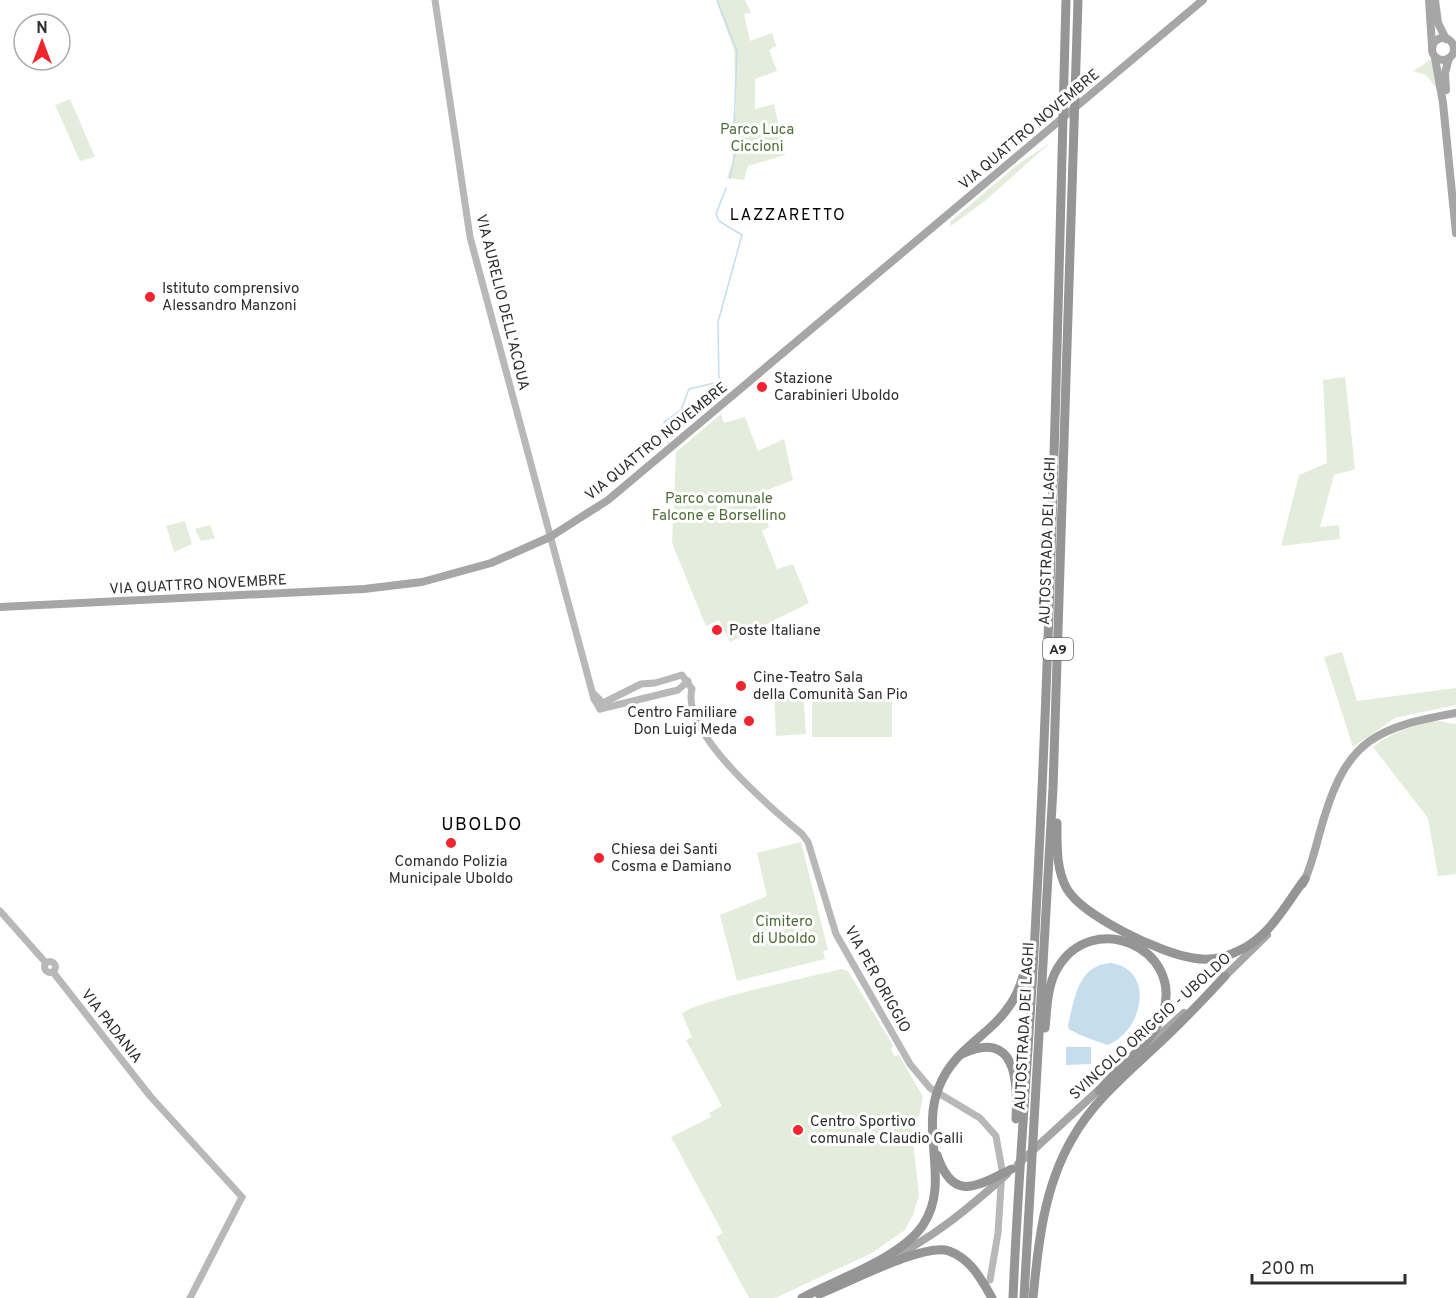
<svg xmlns="http://www.w3.org/2000/svg" width="1456" height="1298" font-family="Overpass,sans-serif">
  <style>
    .green { fill: #e4eddb }
    .water { fill: #c6ddee }
    .lines { fill: none; stroke-linecap: round; stroke-linejoin: round }
    .stream { stroke: #c6ddee; stroke-width: 1.5 }
    .secondary { stroke: #b8b8b8; stroke-width: 7 }
    .primary { stroke: #a6a6a6; stroke-width: 8 }
    .highway { stroke: #959595; stroke-width: 9 }
    .poi-dot { fill: #f1252d; stroke: #fff; stroke-width: 2 }
    .labels { text-anchor: middle; stroke-width: 6; stroke-linejoin: round; paint-order: stroke }
    .shield { fill: #fff; stroke: #6d6d6d; stroke-width: 1.5 }
    .shield-label { font-size: 14px; font-weight: bold; fill: #2e2e2e }
    .park-label { font-size: 15px; fill: #4f6d39; stroke: #fff }
    .street-label { font-size: 15px; fill: #2e2e2e; stroke: #fff }
    .poi-label { font-size: 15px; fill: #2e2e2e; stroke: #fff; text-anchor: start }
    .neighbourhood-label { font-size: 16px; letter-spacing: 1.5px; fill: #000; stroke: #fff }
    .quarter-label { font-size: 18px; letter-spacing: 1.5px; fill: #000; stroke: #fff }
  </style>
  <rect width="100%" height="100%" fill="#fff"/>
  <g class="green">
    <polygon points="716,0 745,0 751,13 744,14 750,41 772,33 776,46 769,50 777,71 755,79 755,109 774,104 785,155 748,166 744,180 727,178 733,160 731,129 736,109 734,50"/>
    <polygon points="1432,59 1438,90 1426,75 1413,71"/>
    <polygon points="70,99 95,157 80,161 55,105"/>
    <polygon points="1051,142 985,201 951,226 950,222 1017,165"/>
    <polygon points="1345,377 1355,469 1334,475 1320,527 1339,525 1340,539 1281,546 1299,475 1327,463 1323,380"/>
    <polygon points="721,414 724,423 745,417 758,451 784,439 793,480 763,492 771,512 765,515 769,527 762,531 777,569 793,564 809,603 730,642 719,620 706,626 672,543 676,452"/>
    <polygon points="185,521 192,544 174,552 166,526"/>
    <polygon points="210,525 215,538 201,541 195,529"/>
    <polygon points="1342,652 1357,701 1456,688 1456,705 1395,718 1353,747 1324,657"/>
    <polygon points="803,691 806,734 776,736 774,693"/>
    <rect x="812" y="691" width="80" height="46"/>
    <path d="M 1438,721 L 1456,724 L 1456,874 L 1438,876 L 1428,818 L 1373,747 C 1394,731 1413,725 1438,721 Z"/>
    <polygon points="801,842 828,950 823,951 825,959 737,981 720,915 767,896 757,853"/>
    <path d="M 842,969 L 848,971 L 893,1045 L 891,1050 L 895,1056 L 899,1055 L 923,1097 L 919,1116 L 911,1123 L 919,1195 L 913,1215 L 905,1230 L 872,1253 L 775,1298 L 749,1298 L 716,1237 L 723,1233 L 671,1137 L 711,1117 L 709,1113 L 722,1106 L 686,1040 L 692,1037 L 682,1014 C 691,1002 818,975 842,969 Z"/>
  </g>
  <g class="water">
    <path d="M 1111,963 C 1157,970 1142,1033 1107,1045 L 1080,1035 L 1069,1029 L 1068,1025 C 1075,999 1077,965 1111,963 Z"/>
    <polygon points="1066,1047 1091,1047 1091,1064 1066,1065"/>
  </g>
  <g class="lines">
    <g class="stream">
      <polyline points="717,0 737,51 734,126 736,149 730,178"/>
      <polyline points="668,442 664,422 681,410 689,389 719,382 718,322 742,235 719,221 716,214 726,188"/>
    </g>
    <g class="secondary">
      <polyline points="435,0 470,237 594,699 600,709"/>
      <path d="M 594,694 L 603,703 L 641,684 L 655,683 L 682,675 L 692,689 C 680,732 772,809 802,834 L 808,842 L 836,934 L 910,1064 L 930,1088 L 980,1118 L 996,1136 L 1002,1170 L 998,1233 L 990,1280"/>
      <polyline points="600,709 678,690 688,681"/>
      <polyline points="0,911 46,963"/>
      <circle cx="50" cy="967" r="5.5"/>
      <polyline points="53,972 150,1096 242,1197"/>
      <polyline points="190,1298 242,1197"/>
    </g>
    <g class="primary">
      <polyline points="1429,0 1432,46"/>
      <polyline points="1435,0 1438,23 1446,39"/>
      <circle cx="1443" cy="49" r="11"/>
      <polyline points="1435,58 1443,103 1456,233"/>
      <polyline points="1446,90 1445,73 1449,58"/>
      <polyline points="0,607 364,589 422,582 491,563 550,537 608,500 1203,0"/>
      <path d="M 1303,884 C 1313,863 1317,840 1324,818 C 1348,738 1379,727 1456,713"/>
      <polyline points="1222,979 1267,935"/>
      <polyline points="1142,1051 1184,1013"/>
      <polyline points="1018,1164 1102,1087"/>
      <path d="M 885,1261 C 931,1240 969,1208 1007,1174"/>
    </g>
    <g class="highway">
      <path d="M 1057,823 C 1057,845 1056,870 1067,889 C 1083,916 1162,954 1193,958 C 1208,961 1224,958 1238,951 C 1270,937 1285,905 1305,879"/>
      <path d="M 1045,1028 C 1047,1009 1047,986 1057,969 C 1092,908 1184,948 1163,1013 C 1152,1045 1120,1065 1099,1091"/>
      <path d="M 962,1054 C 1017,1028 1018,1083 1016,1119"/>
      <path d="M 937,1155 C 954,1205 979,1184 1012,1169"/>
      <path d="M 819,1294 C 846,1284 924,1242 949,1251 C 971,1259 981,1279 992,1298"/>
      <path d="M 802,1298 C 837,1279 901,1258 923,1225 C 951,1184 920,1132 939,1087 C 954,1048 989,1037 1010,1005 C 1022,988 1026,969 1028,949"/>
      <path d="M 1013,1298 C 1018,1170 1030,1042 1036,914 C 1052,609 1058,304 1066,0"/>
      <polyline points="1024,1298 1053,788 1078,0"/>
      <path d="M 1033,1298 C 1038,1244 1044,1187 1072,1139 C 1092,1103 1124,1076 1154,1048 C 1179,1025 1202,1001 1225,976"/>
    </g>
  </g>
  <g class="poi-dot">
    <circle cx="150" cy="297" r="6"/>
    <circle cx="762" cy="387" r="6"/>
    <circle cx="717" cy="630" r="6"/>
    <circle cx="741" cy="686" r="6"/>
    <circle cx="749" cy="721" r="6"/>
    <circle cx="451" cy="843" r="6"/>
    <circle cx="599" cy="858" r="6"/>
    <circle cx="798" cy="1130" r="6"/>
  </g>
  <g class="labels">
    <rect class="shield" x="1043" y="638" width="30" height="22" rx="4.5"/>
    <g class="shield-label">
      <text x="1058" y="654">A9</text>
    </g>
    <g class="park-label">
      <text x="757" y="134">Parco Luca<tspan x="757" dy="17">Ciccioni</tspan></text>
      <text x="719" y="503">Parco comunale<tspan x="719" dy="17">Falcone e Borsellino</tspan></text>
      <text x="784" y="926">Cimitero<tspan x="784" dy="17">di Uboldo</tspan></text>
    </g>
    <g class="street-label">
      <text transform="translate(1029 129) rotate(-40)" y="5">VIA QUATTRO NOVEMBRE</text>
      <text transform="translate(503 302) rotate(76)" y="5">VIA AURELIO DELL'ACQUA</text>
      <text transform="translate(656 441) rotate(-39)" y="5">VIA QUATTRO NOVEMBRE</text>
      <text transform="translate(1047 541) rotate(-88)" y="5">AUTOSTRADA DEI LAGHI</text>
      <text transform="translate(198 584) rotate(-3)" y="5">VIA QUATTRO NOVEMBRE</text>
      <text transform="translate(878 979) rotate(61)" y="5">VIA PER ORIGGIO</text>
      <text transform="translate(112 1026) rotate(52)" y="5">VIA PADANIA</text>
      <text transform="translate(1024 1026) rotate(-87)" y="5">AUTOSTRADA DEI LAGHI</text>
      <text transform="translate(1150 1026) rotate(-42)" y="5">SVINCOLO ORIGGIO - UBOLDO</text>
    </g>
    <g class="poi-label">
      <text x="162" y="293">Istituto comprensivo<tspan x="162" dy="17">Alessandro Manzoni</tspan></text>
      <text x="774" y="383">Stazione<tspan x="774" dy="17">Carabinieri Uboldo</tspan></text>
      <text x="729" y="635">Poste Italiane</text>
      <text x="753" y="682">Cine-Teatro Sala<tspan x="753" dy="17">della Comunità San Pio</tspan></text>
      <text x="737" y="717" text-anchor="end">Centro Familiare<tspan x="737" dy="17">Don Luigi Meda</tspan></text>
      <text x="611" y="854">Chiesa dei Santi<tspan x="611" dy="17">Cosma e Damiano</tspan></text>
      <text x="451" y="866" text-anchor="middle">Comando Polizia<tspan x="451" dy="17">Municipale Uboldo</tspan></text>
      <text x="810" y="1126">Centro Sportivo<tspan x="810" dy="17">comunale Claudio Galli</tspan></text>
    </g>
    <g class="neighbourhood-label">
      <text x="788" y="220">LAZZARETTO</text>
    </g>
    <g class="quarter-label">
      <text x="482" y="830">UBOLDO</text>
    </g>
  </g>
  <g transform="translate(42 42)"><circle r="28" fill="#ffffff" stroke="#ababab" stroke-width="1.5"/>
  <path d="M0-4.5L10 22L0 15L-10 22Z" fill="#f1252d"/>
  <text y="-9" font-size="16" font-weight="bold" text-anchor="middle" fill="#2e2e2e">N</text>
  </g>
  <path d="M1252 1274v9h153v-9" fill="none" stroke="#2e2e2e" stroke-width="3"/>
  <text x="1261" y="1274" font-size="18" fill="#2e2e2e" stroke="#ffffff" stroke-width="4.5" paint-order="stroke">200 m</text>
</svg>
